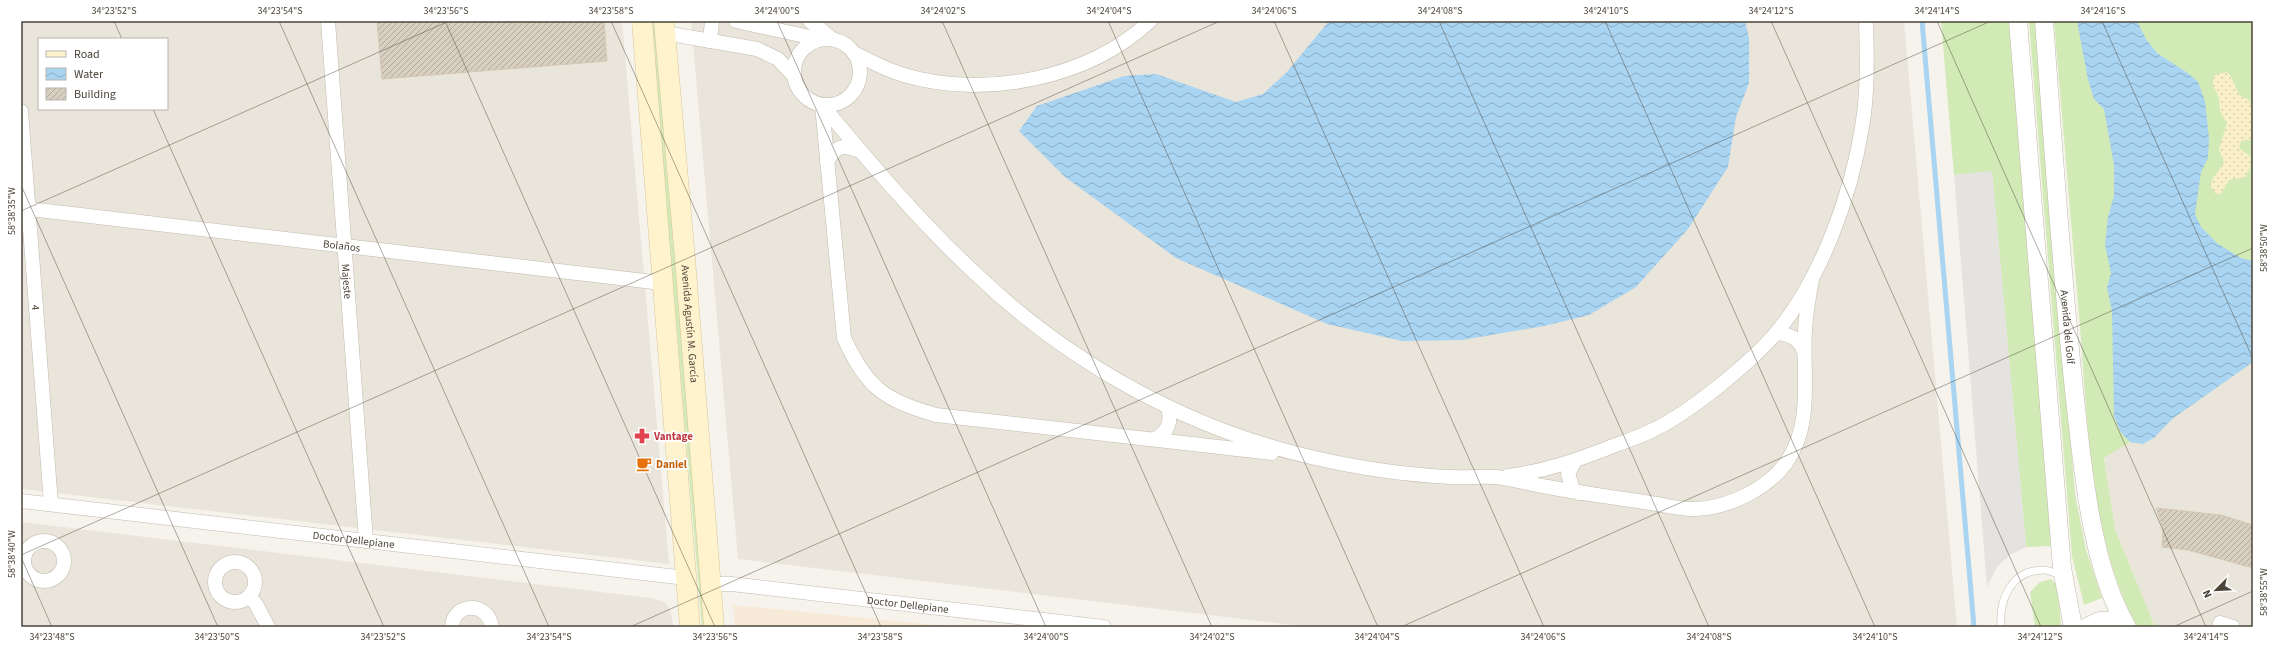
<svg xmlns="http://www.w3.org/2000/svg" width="2274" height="648" font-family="'Source Sans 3',sans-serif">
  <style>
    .residential { fill: #eae5da; fill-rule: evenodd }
    .commercial { fill: #f7ead8 }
    .grass { fill: #d2eab5 }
    .sand { fill: url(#sand-dots) }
    .parking { fill: #e5e3e0 }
    .water { fill: url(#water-waves) }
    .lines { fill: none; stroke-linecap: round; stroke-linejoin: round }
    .stream { stroke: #a9d4f2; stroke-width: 5 }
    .building { fill: url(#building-hatch); stroke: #d3c7b4 }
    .service-casing { stroke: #c2bbae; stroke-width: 8 }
    .minor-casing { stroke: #c2bbae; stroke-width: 15 }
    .tertiary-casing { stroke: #c2bbae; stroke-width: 19 }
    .secondary-casing { stroke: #d6c79b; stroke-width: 21 }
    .service { stroke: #fff; stroke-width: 7 }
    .minor { stroke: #fff; stroke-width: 14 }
    .tertiary { stroke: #fff; stroke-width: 18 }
    .secondary { stroke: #fff3cd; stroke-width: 20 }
    .ticks { fill: none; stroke: #4b4439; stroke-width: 1; stroke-opacity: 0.45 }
    .labels { text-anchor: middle; stroke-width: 3.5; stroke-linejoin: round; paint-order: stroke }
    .street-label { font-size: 11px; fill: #4b4439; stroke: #fff }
    .health-label { font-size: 11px; font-weight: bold; fill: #be3a42; stroke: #fff; text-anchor: start }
    .food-label { font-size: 11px; font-weight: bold; fill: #c56008; stroke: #fff; text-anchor: start }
    .neatline { fill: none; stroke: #4b4439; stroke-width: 1.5 }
    .ticks-label { font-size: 10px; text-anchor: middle; fill: #4b4439 }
  </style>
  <defs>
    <pattern id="sand-dots" width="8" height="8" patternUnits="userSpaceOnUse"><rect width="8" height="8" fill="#f9efc9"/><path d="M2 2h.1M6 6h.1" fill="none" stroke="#d7cead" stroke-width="1.8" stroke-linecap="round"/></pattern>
    <pattern id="water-waves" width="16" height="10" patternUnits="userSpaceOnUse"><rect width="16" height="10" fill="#a9d4f2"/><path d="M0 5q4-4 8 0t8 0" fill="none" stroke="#8caec5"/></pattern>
    <pattern id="building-hatch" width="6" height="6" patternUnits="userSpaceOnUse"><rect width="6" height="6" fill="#d8cfc1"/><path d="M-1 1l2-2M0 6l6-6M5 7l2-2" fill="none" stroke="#b1aa9e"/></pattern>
  </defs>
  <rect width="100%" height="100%" fill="#f6f3ec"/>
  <g class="residential">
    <path d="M 21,21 L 622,21 L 669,564 L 21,489 ZM 39,39 L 167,39 L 167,109 L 39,109 Z"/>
    <polygon points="691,21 1904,21 1957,627 1309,627 738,559"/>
    <polygon points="2253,21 2253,627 2155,627 2115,529 2104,457"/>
    <polygon points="21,522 651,598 665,602 671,612 673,627 21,627"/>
  </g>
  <polygon class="commercial" points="733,605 955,627 735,627"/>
  <g class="grass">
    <polygon points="657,21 710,627 702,627 651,25"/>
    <polygon points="1941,21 2011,21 2051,546 2026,547 1992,172 1954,175"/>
    <polygon points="2029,21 2036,21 2075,494 2086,550 2102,598 2084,605 2072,556"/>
    <path d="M 2054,21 L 2253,21 L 2253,362 L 2172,419 L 2155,437 L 2143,444 L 2130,442 L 2104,458 L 2115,529 L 2155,627 L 2138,627 L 2135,623 C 2089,533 2088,426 2080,327 C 2071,225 2063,123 2054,21 Z"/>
    <polygon points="2051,579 2058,586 2061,627 2035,627 2030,592 2040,582"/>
  </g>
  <path class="sand" d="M 2227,72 C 2237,80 2234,97 2248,99 L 2253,108 L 2253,139 L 2241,141 L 2239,148 L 2250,156 L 2251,164 L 2246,177 L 2229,180 L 2221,194 L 2216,194 L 2211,187 L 2212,180 L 2224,163 L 2219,149 L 2227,123 L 2220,111 L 2219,98 L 2213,85 L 2213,78 L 2217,74 Z"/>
  <polygon class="parking" points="1992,171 2026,547 2010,555 1997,567 1987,587 1954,175"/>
  <g class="water">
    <polygon points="1329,21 1745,21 1749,38 1749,83 1736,117 1728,167 1688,229 1636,287 1589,315 1544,326 1462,340 1402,341 1327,324 1176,258 1065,177 1019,131 1037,106 1124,76 1156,74 1236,102 1263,94 1286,73"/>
    <polygon points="2077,21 2137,21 2146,39 2157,53 2189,74 2198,82 2205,101 2209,138 2208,158 2201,172 2195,214 2201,227 2218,244 2241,258 2253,261 2253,362 2172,419 2155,437 2143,444 2130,442 2120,431 2114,416 2112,311 2107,288 2111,273 2105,245 2108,217 2114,196 2114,165 2104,109 2094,99 2088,80"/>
  </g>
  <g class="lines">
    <polyline class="stream" points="1922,21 1974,627"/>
  </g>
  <g class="building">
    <polygon points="377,21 512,21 512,24 550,21 604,21 607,61 382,79"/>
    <polygon points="2156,508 2221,515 2253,525 2253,568 2188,550 2162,547 2163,528"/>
  </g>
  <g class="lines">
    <g class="service-casing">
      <path id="service" d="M 2001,627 C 1999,599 2011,570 2044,570 C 2049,570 2056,574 2062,575"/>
    </g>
    <g class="minor-casing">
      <g id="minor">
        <path id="s1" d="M 328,21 L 366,541"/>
        <polyline points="736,21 819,39"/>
        <polyline points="810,21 832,39"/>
        <polyline points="665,33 757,49 778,59 793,75"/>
        <circle cx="827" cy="72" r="33"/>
        <polyline points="710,41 712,21"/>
        <path d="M 854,53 C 870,61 886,70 904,75 C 984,99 1088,79 1150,21"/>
        <path d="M 822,105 C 871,164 920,222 976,274 C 1069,363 1189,430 1315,458 C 1359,468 1406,475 1451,477 C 1466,478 1481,476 1496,477 C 1513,479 1531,484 1548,487 C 1580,493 1612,497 1644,502 C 1661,504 1679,510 1696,509 C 1728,508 1767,489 1786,463 C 1814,423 1802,375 1805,330 C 1806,313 1809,296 1812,279"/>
        <path d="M 822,105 L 844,338 C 867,388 884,400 936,415 L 1272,453"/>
        <path id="s2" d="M 21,111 L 51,504"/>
        <path d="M 827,161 C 838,145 842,144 860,151"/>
        <path id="s3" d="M 21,208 L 662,283"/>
        <path d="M 1776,333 C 1790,334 1798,338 1804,351"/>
        <path d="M 1155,439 C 1168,432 1172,422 1168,407"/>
        <polyline points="1575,461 1568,474 1573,489 1579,493"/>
        <path d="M 1508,476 C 1546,471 1578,460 1613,446 C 1627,441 1642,436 1655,429 C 1678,418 1699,402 1719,386 C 1739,370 1759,353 1776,333 C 1821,279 1851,196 1862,127 C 1868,93 1867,56 1866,21"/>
        <path id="s4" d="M 21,501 L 686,578"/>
        <circle cx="44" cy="561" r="20"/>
        <circle cx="235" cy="582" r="20"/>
        <path id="s5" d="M 711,584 L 731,584 L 1104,627"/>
        <polyline points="249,596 256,604 268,627"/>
        <polyline points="2220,623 2233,627"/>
        <path d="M 452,627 C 453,602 488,601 492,627"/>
      </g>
    </g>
    <g class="tertiary-casing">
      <g id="tertiary">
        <polyline points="2018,21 2062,568 2073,627"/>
        <path id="s6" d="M 2044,21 C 2053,144 2061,267 2074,390 C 2082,461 2090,565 2127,627"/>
        <polyline points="2087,627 2100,621 2123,620"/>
      </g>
    </g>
    <g class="secondary-casing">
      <g id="secondary">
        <polyline points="642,21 690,627"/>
        <path id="s7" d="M 664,21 L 685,259 L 714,627"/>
      </g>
    </g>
    <use href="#service" class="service"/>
    <use href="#minor" class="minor"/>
    <use href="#tertiary" class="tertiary"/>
    <use href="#secondary" class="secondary"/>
  </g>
  <path class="ticks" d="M 114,21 L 122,39M 279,21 L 549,627M 445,21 L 715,627M 611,21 L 881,627M 777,21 L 1046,627M 942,21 L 1212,627M 1108,21 L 1378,627M 1274,21 L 1544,627M 1439,21 L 1709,627M 1605,21 L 1875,627M 1771,21 L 2041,627M 1937,21 L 2206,627M 2102,21 L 2253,359M 153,109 L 384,627M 21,185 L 218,627M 21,211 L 449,21M 21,555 L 1220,21M 21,557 L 52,627M 630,627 L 1991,21M 1401,627 L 2253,248M 2173,627 L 2253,591"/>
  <defs>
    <g id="pharmacy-bare" transform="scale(1.2)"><path d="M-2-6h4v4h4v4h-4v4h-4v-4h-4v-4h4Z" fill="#e0444e" stroke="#fff" stroke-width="2.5" paint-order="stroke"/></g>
    <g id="cafe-bare" transform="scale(1.2)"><path d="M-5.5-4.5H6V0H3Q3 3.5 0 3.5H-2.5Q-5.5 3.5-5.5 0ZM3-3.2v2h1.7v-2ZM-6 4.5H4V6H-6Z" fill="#e8710a" stroke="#fff" stroke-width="2.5" paint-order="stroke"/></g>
  </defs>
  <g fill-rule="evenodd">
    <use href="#pharmacy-bare" x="642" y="436"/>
    <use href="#cafe-bare" x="644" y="464"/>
  </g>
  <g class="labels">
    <g class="street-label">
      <text dy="4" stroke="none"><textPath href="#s3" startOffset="323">Bolaños</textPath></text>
      <text dy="4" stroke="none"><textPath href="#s1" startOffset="261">Majeste</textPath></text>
      <text dy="4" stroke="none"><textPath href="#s2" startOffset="197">4</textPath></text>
      <text dy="4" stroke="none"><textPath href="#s7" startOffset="304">Avenida Agustín M. García</textPath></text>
      <text dy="4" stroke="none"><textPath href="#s6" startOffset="307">Avenida del Golf</textPath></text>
      <text dy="4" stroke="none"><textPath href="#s4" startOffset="335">Doctor Dellepiane</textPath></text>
      <text dy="4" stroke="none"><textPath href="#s5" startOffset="198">Doctor Dellepiane</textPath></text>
    </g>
    <g class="health-label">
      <text x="654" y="440">Vantage</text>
    </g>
    <g class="food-label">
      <text x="656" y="468">Daniel</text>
    </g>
  </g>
  <rect width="2274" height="648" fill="none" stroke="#ffffff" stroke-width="44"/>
  <rect x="38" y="38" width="130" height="72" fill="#ffffff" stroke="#b7b4b0"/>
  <rect x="46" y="51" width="20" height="6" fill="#fff3cd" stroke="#b7b4b0"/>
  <text x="74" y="58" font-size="12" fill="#4b4439">Road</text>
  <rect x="46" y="68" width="20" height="12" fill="url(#water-waves)" stroke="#b7b4b0"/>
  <text x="74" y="78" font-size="12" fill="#4b4439">Water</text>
  <rect x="46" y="88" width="20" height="12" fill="url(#building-hatch)" stroke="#b7b4b0"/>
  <text x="74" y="98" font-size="12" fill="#4b4439">Building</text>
  <g transform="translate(2216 590) rotate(246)" stroke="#ffffff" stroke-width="3" paint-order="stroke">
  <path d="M0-3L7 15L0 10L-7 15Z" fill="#4b4439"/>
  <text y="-6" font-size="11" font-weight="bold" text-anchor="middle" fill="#4b4439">N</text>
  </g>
  <rect x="22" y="22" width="2230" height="604" class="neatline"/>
  <g class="ticks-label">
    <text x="114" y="14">34°23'52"S</text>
    <text x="280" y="14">34°23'54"S</text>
    <text x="446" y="14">34°23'56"S</text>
    <text x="611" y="14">34°23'58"S</text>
    <text x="777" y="14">34°24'00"S</text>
    <text x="943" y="14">34°24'02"S</text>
    <text x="1109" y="14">34°24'04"S</text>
    <text x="1274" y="14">34°24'06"S</text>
    <text x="1440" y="14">34°24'08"S</text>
    <text x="1606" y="14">34°24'10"S</text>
    <text x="1771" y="14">34°24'12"S</text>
    <text x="1937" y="14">34°24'14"S</text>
    <text x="2103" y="14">34°24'16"S</text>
    <text transform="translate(11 211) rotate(-90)" y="4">58°38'35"W</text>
    <text transform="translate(2263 248) rotate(-90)" y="4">58°38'50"W</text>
    <text transform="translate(11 554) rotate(-90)" y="4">58°38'40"W</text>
    <text transform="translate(2263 592) rotate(-90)" y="4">58°38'55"W</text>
    <text x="52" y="640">34°23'48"S</text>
    <text x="217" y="640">34°23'50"S</text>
    <text x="383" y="640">34°23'52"S</text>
    <text x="549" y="640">34°23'54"S</text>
    <text x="715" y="640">34°23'56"S</text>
    <text x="880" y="640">34°23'58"S</text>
    <text x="1046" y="640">34°24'00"S</text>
    <text x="1212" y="640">34°24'02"S</text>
    <text x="1377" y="640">34°24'04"S</text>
    <text x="1543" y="640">34°24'06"S</text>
    <text x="1709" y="640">34°24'08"S</text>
    <text x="1875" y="640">34°24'10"S</text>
    <text x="2040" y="640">34°24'12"S</text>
    <text x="2206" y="640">34°24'14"S</text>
  </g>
</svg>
